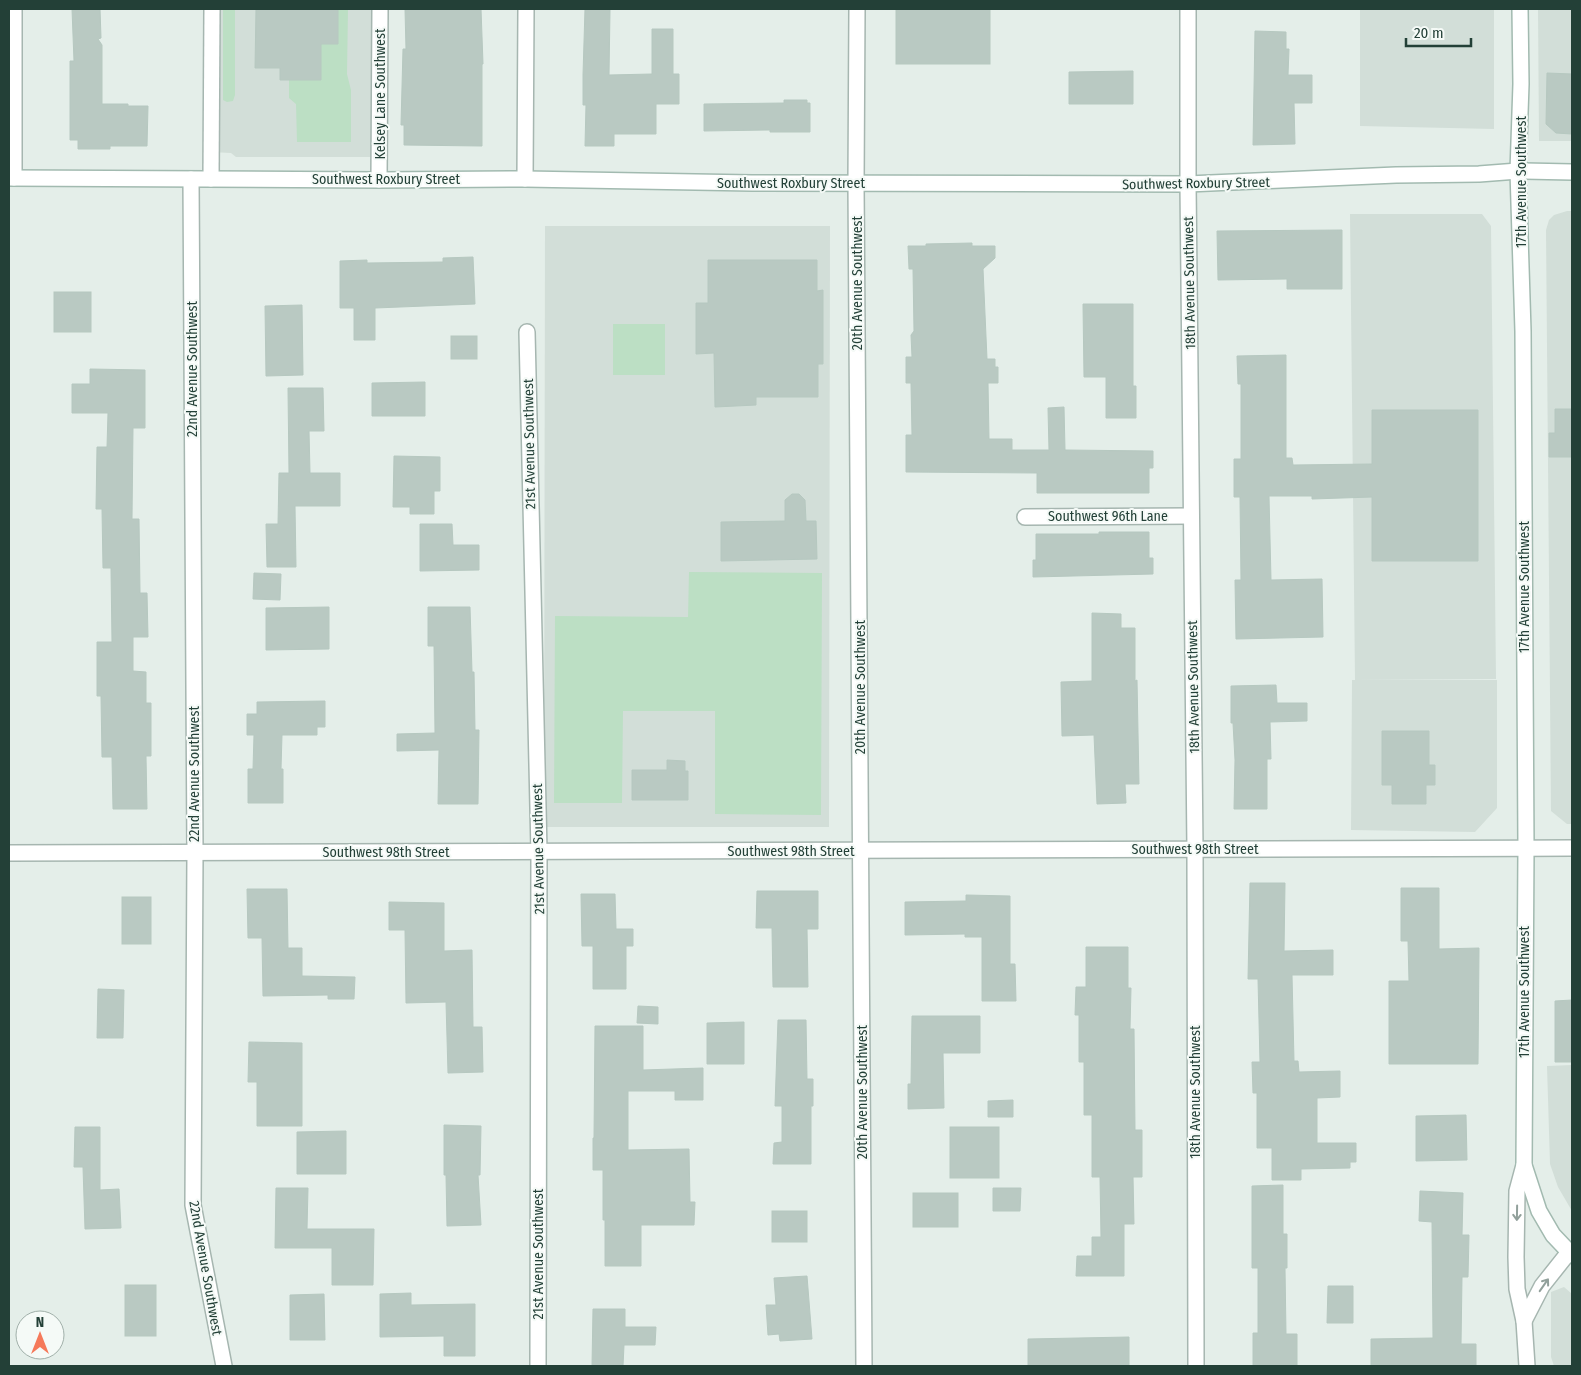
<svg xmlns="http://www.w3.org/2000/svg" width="1581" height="1375" font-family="'Fira Sans Condensed',sans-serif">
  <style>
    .built { fill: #d2ded8 }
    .green { fill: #bcdfc4 }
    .building { fill: #b9c9c2; stroke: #b6c8c0 }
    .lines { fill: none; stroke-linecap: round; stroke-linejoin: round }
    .minor-casing { stroke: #a6b6b0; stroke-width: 18 }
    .tertiary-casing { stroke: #a6b6b0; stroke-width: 18 }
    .secondary-casing { stroke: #a2bab0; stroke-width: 18 }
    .minor { stroke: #fff; stroke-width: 15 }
    .tertiary { stroke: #fff; stroke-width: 15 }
    .secondary { stroke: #fff; stroke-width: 15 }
    .oneway { stroke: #91a09b }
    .labels { text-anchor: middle; stroke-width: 4; stroke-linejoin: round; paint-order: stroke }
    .street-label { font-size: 14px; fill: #234037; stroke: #f5faf7 }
  </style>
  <rect width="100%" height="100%" fill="#e4eee9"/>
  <g class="built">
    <polygon points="212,9 380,9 379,157 236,157 231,153 211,152"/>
    <polygon points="1360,9 1494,9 1494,129 1360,126"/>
    <polygon points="1538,9 1572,9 1572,141 1539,141"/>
    <polygon points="1567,211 1572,211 1572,824 1567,824 1551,811 1546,230 1549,220 1554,215"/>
    <polygon points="1350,214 1482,214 1491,226 1496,679 1358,680 1497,680 1497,808 1475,832 1351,830 1352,680 1355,680"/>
    <polygon points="545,226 830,226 829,827 544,827"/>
    <polygon points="1572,1065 1572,1211 1558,1187 1550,1164 1547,1066"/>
    <polygon points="1564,1287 1572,1294 1572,1366 1554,1366 1551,1357 1551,1292"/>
  </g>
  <g class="green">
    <polygon points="223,9 235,9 235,95 233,101 227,102 223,100"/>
    <polygon points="338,9 348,9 347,74 351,90 351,142 297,142 296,104 289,98 289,80 321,79 321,44 337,44"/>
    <rect x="613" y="324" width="52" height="51"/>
    <polygon points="689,572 822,573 821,815 715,814 715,711 623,711 622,803 554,803 555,616 688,617"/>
  </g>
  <g class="building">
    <polygon points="72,9 100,9 101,38 98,39 102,45 102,104 128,104 128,106 148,106 147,146 110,146 110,149 78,149 78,140 70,140 70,61 74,61"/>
    <polygon points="256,9 338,9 338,44 321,44 321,80 280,80 280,68 255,68"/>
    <polygon points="405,9 481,9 483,64 482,64 482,146 404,145 404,125 401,125 403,49 406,49"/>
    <polygon points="585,9 610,9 609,75 652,74 652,29 673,29 673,74 679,74 679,104 656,104 656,134 614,134 614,146 585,146 586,105 583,105 583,75"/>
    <rect x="896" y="9" width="94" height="55"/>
    <polygon points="1255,31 1286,32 1286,49 1289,49 1288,75 1312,75 1312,103 1294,103 1295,144 1253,145"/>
    <polygon points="1133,71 1133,104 1069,104 1069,72"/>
    <polygon points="1547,73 1572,74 1572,134 1556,133 1546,124"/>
    <polygon points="784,100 807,100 807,103 810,103 810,132 770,132 770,130 704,131 704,104 784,103"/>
    <polygon points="1342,230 1342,289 1287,289 1287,279 1218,280 1217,231"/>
    <polygon points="972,243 972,246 995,246 995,258 983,269 987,359 995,359 995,367 998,367 998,383 988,383 989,439 1012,439 1012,450 1049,450 1048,408 1064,407 1065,450 1153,451 1153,468 1149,468 1149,493 1037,493 1037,473 906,472 906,435 912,435 911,383 906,383 906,357 912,357 911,335 914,331 913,269 909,269 908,246 926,246 926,244"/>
    <polygon points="473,257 475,304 375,308 375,340 354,340 354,308 340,308 340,261 367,260 367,263 443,262 443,258"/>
    <polygon points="708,260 817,260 817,291 823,290 823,364 818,364 818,397 756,397 756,405 715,407 714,353 696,354 696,303 708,303"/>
    <rect x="54" y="292" width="37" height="40"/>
    <polygon points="1083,304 1133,304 1133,386 1136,386 1136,418 1106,418 1106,377 1084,377"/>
    <polygon points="302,305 303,375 266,376 265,306"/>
    <rect x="451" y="336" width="26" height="23"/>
    <polygon points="1286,355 1286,458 1292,458 1293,465 1372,464 1372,410 1478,410 1478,561 1372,561 1372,497 1312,499 1312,496 1269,496 1271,580 1322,579 1323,637 1236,639 1235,580 1241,580 1240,497 1234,497 1234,459 1241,459 1241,384 1238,384 1237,356"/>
    <polygon points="90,369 145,370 145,428 133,428 132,519 139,519 140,593 147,593 148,637 133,637 133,671 146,672 146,703 151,703 151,756 146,756 147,809 113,809 112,757 102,757 101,696 97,696 97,642 112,642 111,568 103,568 102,509 96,509 97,447 107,447 108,413 72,413 72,384 90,384"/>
    <polygon points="425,382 425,416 372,416 372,383"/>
    <polygon points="288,388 323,388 324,431 309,431 310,473 340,473 340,506 295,506 296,567 267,567 266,524 278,524 279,473 289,473"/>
    <polygon points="1555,409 1572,409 1572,457 1549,457 1549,433 1555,433"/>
    <polygon points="394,456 440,457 440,491 434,491 434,514 410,514 410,507 393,507"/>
    <polygon points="792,494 799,494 805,500 806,521 816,521 817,559 721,561 721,522 785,521 785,500"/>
    <polygon points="420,524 452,524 453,545 479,545 479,570 420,571"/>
    <polygon points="1099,532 1149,532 1149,558 1153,558 1153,574 1033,577 1033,560 1036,560 1036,534 1099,534"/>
    <polygon points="254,573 281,574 280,600 253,599"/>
    <polygon points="329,607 329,649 266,650 266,608"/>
    <polygon points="428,607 470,607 472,672 474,672 475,730 479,730 478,804 438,804 439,750 397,751 397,734 435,733 434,646 428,646"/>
    <polygon points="1092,613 1121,614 1121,628 1135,628 1135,681 1137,680 1139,784 1125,784 1126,803 1097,804 1094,735 1062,736 1061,682 1092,681"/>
    <polygon points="1276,685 1277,703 1307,703 1307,721 1270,722 1271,759 1267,759 1267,809 1234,809 1235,760 1233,723 1231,723 1231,686"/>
    <polygon points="325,701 325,727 317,727 317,735 282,735 281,769 283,769 283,803 248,803 248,769 253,769 254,735 247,735 247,714 257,714 257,702"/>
    <polygon points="1382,731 1429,731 1429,765 1435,765 1435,785 1426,785 1426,804 1392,804 1392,785 1382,785"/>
    <polygon points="667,760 685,761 685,771 688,771 688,800 632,800 632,770 667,770"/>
    <polygon points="1250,883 1285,883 1284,951 1333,950 1333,975 1292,975 1294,1061 1298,1061 1299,1072 1340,1071 1340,1097 1317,1098 1317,1143 1356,1143 1356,1162 1350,1162 1350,1168 1301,1169 1301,1180 1272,1180 1272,1148 1257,1148 1257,1093 1253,1093 1252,1062 1260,1062 1258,979 1248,979"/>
    <polygon points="1401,888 1439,888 1439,949 1479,948 1478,1064 1389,1064 1389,981 1409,981 1408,941 1401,941"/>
    <polygon points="247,889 287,889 288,948 302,948 302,976 355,977 354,999 328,999 328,995 263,996 262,938 248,938"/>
    <polygon points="757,891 818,891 818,929 807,929 808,987 773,987 772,928 756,928"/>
    <polygon points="581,894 615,894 616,929 633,929 633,946 626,946 626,989 593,989 593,946 582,946"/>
    <polygon points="966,895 1010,896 1010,964 1015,964 1016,1001 982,1001 982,937 965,937 965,934 905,935 905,902 966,901"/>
    <rect x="122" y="897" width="29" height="47"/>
    <polygon points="389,902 444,903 444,951 472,950 473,1027 482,1027 483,1072 448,1073 446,1002 406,1003 405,930 389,930"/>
    <polygon points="1086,947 1128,947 1128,988 1131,988 1130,1029 1134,1029 1135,1130 1142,1130 1142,1177 1133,1177 1134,1224 1124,1224 1124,1276 1076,1276 1077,1256 1092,1256 1092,1237 1101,1237 1100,1177 1092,1177 1092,1115 1084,1115 1084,1062 1079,1062 1079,1015 1075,1015 1076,987 1086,987"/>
    <polygon points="98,989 124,990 123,1038 97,1038"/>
    <polygon points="1572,1000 1572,1062 1555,1062 1555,1001"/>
    <polygon points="638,1006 658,1007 658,1024 637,1023"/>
    <polygon points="912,1016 980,1016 980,1053 943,1053 944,1108 908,1109 908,1084 911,1084"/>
    <polygon points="778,1020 806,1020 807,1079 813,1079 813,1106 811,1106 811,1164 773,1164 774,1143 782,1142 782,1106 775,1106"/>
    <polygon points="744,1022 744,1064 707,1064 707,1023"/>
    <polygon points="595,1026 643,1026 643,1070 703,1068 703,1100 675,1100 675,1091 628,1091 628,1150 689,1149 690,1202 695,1202 694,1225 641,1225 641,1266 605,1266 605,1220 603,1220 603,1170 593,1170 593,1138 594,1138"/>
    <polygon points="249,1042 302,1043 302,1126 257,1126 257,1082 248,1082"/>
    <polygon points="1013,1100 1013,1117 988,1117 988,1101"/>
    <polygon points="1466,1115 1467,1160 1416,1161 1416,1116"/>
    <polygon points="444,1125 481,1126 480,1175 478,1175 481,1225 447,1226 446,1175 444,1175"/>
    <polygon points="75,1127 100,1127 100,1190 119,1189 121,1228 85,1229 83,1167 74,1167"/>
    <rect x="950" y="1127" width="49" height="51"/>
    <polygon points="346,1131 346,1174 297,1174 297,1132"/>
    <polygon points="1283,1185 1283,1234 1287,1234 1287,1268 1285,1268 1286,1334 1297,1334 1297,1366 1253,1366 1253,1333 1258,1333 1258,1268 1252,1268 1252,1186"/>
    <polygon points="276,1188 308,1188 307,1229 374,1229 373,1285 332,1285 332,1248 275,1248"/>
    <polygon points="993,1188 1021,1188 1020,1211 993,1211"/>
    <polygon points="1420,1191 1463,1193 1462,1235 1469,1235 1468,1277 1462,1277 1461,1344 1476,1344 1476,1366 1371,1366 1371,1339 1433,1338 1432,1222 1419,1221"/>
    <rect x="913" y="1193" width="45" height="34"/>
    <rect x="772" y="1211" width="35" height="31"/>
    <polygon points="807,1276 812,1339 780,1341 779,1334 768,1335 766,1305 776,1305 774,1278"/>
    <rect x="125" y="1285" width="31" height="51"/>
    <polygon points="1328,1286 1353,1286 1353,1323 1327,1323"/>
    <polygon points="411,1293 411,1305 475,1304 475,1356 444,1356 444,1336 380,1337 380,1294"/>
    <polygon points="324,1294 325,1340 290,1340 290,1295"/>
    <polygon points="593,1309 625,1309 625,1327 656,1327 655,1345 624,1345 623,1366 592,1366"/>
    <polygon points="1129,1337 1129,1366 1028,1366 1028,1339"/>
  </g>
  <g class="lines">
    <g class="minor-casing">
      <g id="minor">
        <polyline points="857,9 856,183 864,1366"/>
        <polyline points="1188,9 1188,184 1195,849 1196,1366"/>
        <polyline points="14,178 14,9"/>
        <polyline points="191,179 195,853 193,1205 224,1366"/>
        <polyline points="211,179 212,9"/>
        <polyline points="525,179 526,9"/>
        <polyline points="379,180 380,9"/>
        <polyline points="527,332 539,851 538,1366"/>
        <polyline points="1025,517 1191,516"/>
        <polyline points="1524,1165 1517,1191 1516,1257 1517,1289 1524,1321 1527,1366"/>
        <polyline points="1524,1321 1542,1286 1569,1252"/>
      </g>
    </g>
    <g class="tertiary-casing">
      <polyline id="tertiary" points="9,853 1572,848"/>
    </g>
    <g class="secondary-casing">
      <g id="secondary">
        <polyline points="1520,9 1521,84 1518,171 1523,331 1526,848 1524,1165 1539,1211 1553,1235 1572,1255"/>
        <polyline points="9,178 379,180 525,179 752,183 1188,184 1396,175 1479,174 1518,171 1572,172"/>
      </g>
    </g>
    <use href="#minor" class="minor"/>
    <use href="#tertiary" class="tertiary"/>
    <use href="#secondary" class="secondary"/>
  </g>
  <defs><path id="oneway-shaft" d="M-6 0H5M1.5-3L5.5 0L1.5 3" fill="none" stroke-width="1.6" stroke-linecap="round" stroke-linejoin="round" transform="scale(1.25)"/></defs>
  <g class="oneway">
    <use href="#oneway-shaft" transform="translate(1517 1213) rotate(91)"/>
    <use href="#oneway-shaft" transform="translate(1544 1285) rotate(-55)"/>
  </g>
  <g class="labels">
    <g class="street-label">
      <text transform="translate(380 94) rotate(-90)" y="5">Kelsey Lane Southwest</text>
      <text x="386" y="184">Southwest Roxbury Street</text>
      <text transform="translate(1521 182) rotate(-90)" y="5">17th Avenue Southwest</text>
      <text x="791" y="188">Southwest Roxbury Street</text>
      <text transform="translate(1196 183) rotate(-1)" y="5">Southwest Roxbury Street</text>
      <text transform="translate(857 283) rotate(-90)" y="5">20th Avenue Southwest</text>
      <text transform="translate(1189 283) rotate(-91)" y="5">18th Avenue Southwest</text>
      <text transform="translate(192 369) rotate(-90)" y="5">22nd Avenue Southwest</text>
      <text transform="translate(529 444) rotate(-91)" y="5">21st Avenue Southwest</text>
      <text x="1108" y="521">Southwest 96th Lane</text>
      <text transform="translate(1524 587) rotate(-90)" y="5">17th Avenue Southwest</text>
      <text transform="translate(860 687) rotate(-90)" y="5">20th Avenue Southwest</text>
      <text transform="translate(1193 687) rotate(-91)" y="5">18th Avenue Southwest</text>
      <text transform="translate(194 774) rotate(-90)" y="5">22nd Avenue Southwest</text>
      <text transform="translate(538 849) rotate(-91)" y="5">21st Avenue Southwest</text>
      <text x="1195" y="854">Southwest 98th Street</text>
      <text x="791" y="856">Southwest 98th Street</text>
      <text x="386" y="857">Southwest 98th Street</text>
      <text transform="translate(1524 992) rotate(-90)" y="5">17th Avenue Southwest</text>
      <text transform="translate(862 1092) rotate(-90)" y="5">20th Avenue Southwest</text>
      <text transform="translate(1195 1092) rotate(-90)" y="5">18th Avenue Southwest</text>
      <text transform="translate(538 1254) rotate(-90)" y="5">21st Avenue Southwest</text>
      <text transform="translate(206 1268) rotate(80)" y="5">22nd Avenue Southwest</text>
    </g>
  </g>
  <rect width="1581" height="1375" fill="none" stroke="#234037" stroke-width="20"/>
  <g transform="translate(40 1335)"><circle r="24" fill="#f5faf7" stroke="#a1b0aa"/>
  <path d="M0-4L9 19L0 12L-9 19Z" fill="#f5795a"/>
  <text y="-8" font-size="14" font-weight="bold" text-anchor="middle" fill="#234037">N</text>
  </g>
  <path d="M1406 38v8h65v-8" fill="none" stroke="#234037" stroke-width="2.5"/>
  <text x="1414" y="38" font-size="15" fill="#234037" stroke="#f5faf7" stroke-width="4" paint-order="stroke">20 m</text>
</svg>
